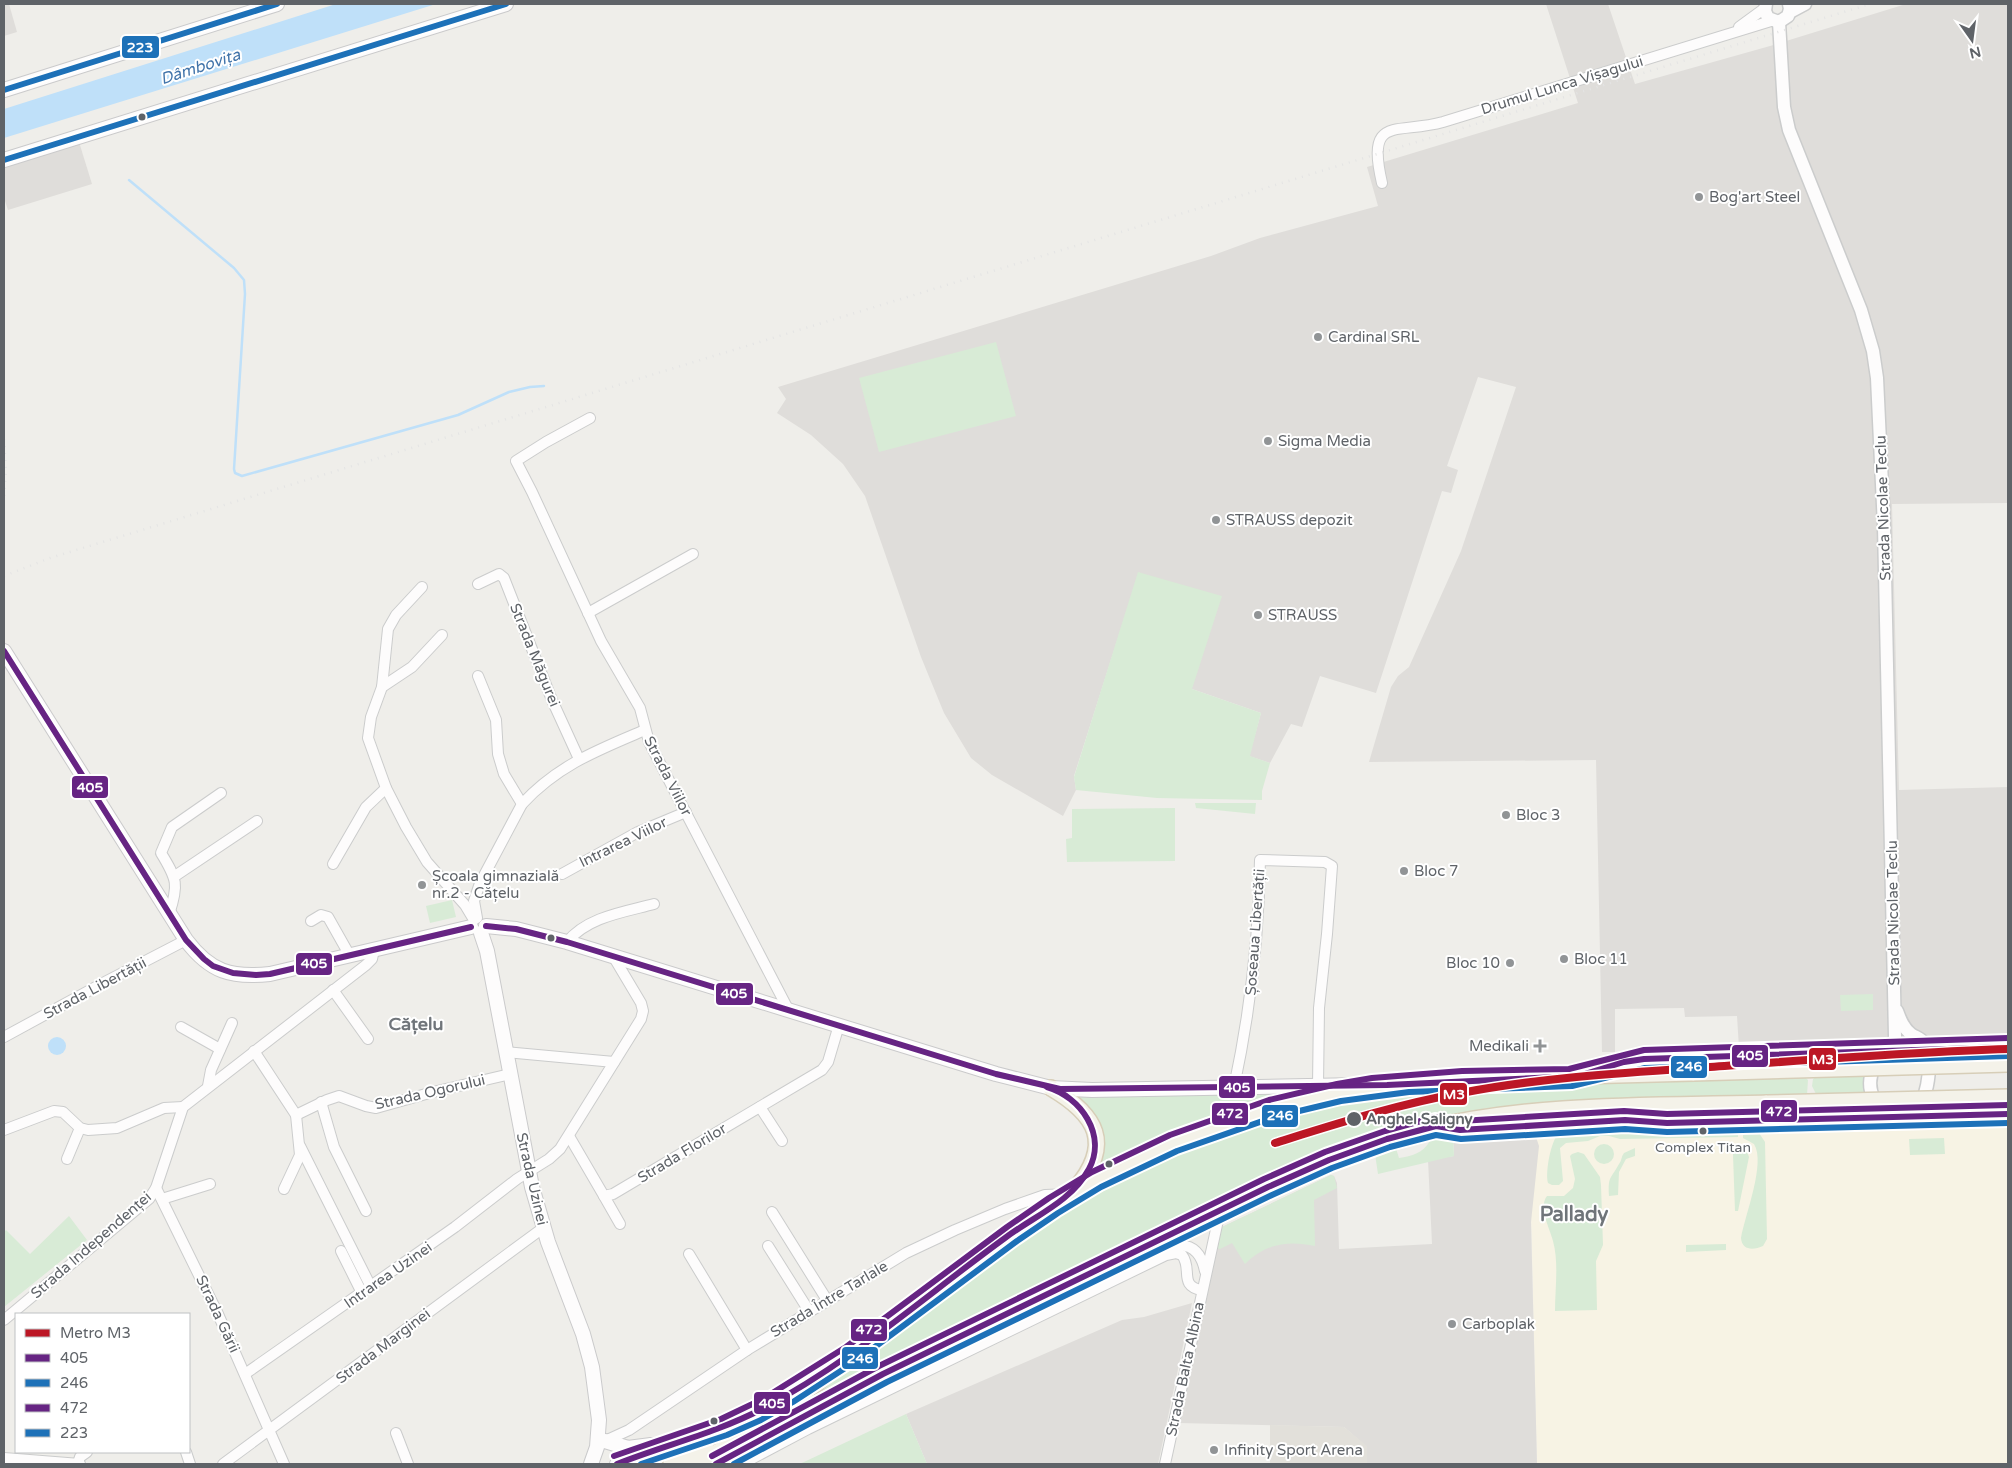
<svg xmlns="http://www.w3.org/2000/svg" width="2012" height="1468" font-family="'Varela Round',sans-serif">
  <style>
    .commercial { fill: #f7f3e4 }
    .industrial { fill: #dfddda }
    .education { fill: #e2e0da }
    .green { fill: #d8ebd6; fill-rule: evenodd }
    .water { fill: #bfe0f9 }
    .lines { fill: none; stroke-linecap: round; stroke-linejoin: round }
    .stream { stroke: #bfe0f9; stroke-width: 2.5 }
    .minor-casing { stroke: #cbcccc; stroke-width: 12 }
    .tertiary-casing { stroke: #cbcccc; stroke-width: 15 }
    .secondary-casing { stroke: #cacacb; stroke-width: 16 }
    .primary-casing { stroke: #d7ceb8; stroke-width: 18 }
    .minor { stroke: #fdfcfc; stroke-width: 10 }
    .tertiary { stroke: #fdfcfc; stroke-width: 12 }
    .secondary { stroke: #fdfcfc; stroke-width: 14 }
    .primary { stroke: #f4f2e9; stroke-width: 15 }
    .rail { stroke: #e4e4e4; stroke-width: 2.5; stroke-dasharray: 1 6; stroke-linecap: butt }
    .primary-bridge-casing { stroke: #d7ceb8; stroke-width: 18; stroke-linecap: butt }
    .primary-bridge { stroke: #f4f2e9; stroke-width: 15 }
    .bus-1-casing { stroke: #fff; stroke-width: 10 }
    .bus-2-casing { stroke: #fff; stroke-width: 10 }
    .bus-3-casing { stroke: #fff; stroke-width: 10 }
    .bus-4-casing { stroke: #fff; stroke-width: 10 }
    .bus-1 { stroke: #662483; stroke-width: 6 }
    .bus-2 { stroke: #1d71b8; stroke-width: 6 }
    .bus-3 { stroke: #662483; stroke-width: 6 }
    .bus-4 { stroke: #1d71b8; stroke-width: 6 }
    .metro-1-casing { stroke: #fff; stroke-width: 11 }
    .metro-1 { stroke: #bc1725; stroke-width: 8 }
    .bus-dot { fill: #5f6368; stroke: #fff; stroke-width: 2 }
    .poi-dot { fill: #919496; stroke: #fff; stroke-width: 2 }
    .labels { text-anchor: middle; stroke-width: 4; stroke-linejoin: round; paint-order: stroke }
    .bus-label { font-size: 14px; fill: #5f6368; stroke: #fff }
    .street-label { font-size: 15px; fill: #5f6368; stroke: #fff }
    .poi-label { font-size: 15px; fill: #5f6368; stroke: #fff; text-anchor: start }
    .stop-label { font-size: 15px; font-weight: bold; fill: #5f6368; stroke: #fff; text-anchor: start }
    .water-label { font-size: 16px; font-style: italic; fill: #4174aa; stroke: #fff }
    .quarter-label { font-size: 18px; font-weight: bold; fill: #70757a; stroke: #fff }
    .district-label { font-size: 20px; font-weight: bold; fill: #70757a; stroke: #fff }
    .line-badge { stroke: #fff; stroke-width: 2 }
    .badge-label { font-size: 14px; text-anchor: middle; font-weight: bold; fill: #fff }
  </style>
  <rect width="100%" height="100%" fill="#efeeea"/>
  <polygon class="commercial" points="2008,1120 2008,1464 1537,1464 1529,1128 1665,1126 1782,1129"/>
  <g class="industrial">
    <polygon points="4,4 9,4 17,32 4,36"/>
    <polygon points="1546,4 1608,4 1635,84 1770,46 1906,4 2008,4 2008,503 1892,504 1899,790 2008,787 2008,1040 1739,1048 1737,1016 1685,1017 1684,1008 1615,1009 1615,1052 1602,1052 1596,760 1369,762 1391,687 1398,676 1409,667 1461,551 1516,387 1478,377 1447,466 1458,470 1451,493 1442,491 1376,693 1320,676 1302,727 1291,724 1270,763 1249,756 1261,713 1192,689 1139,572 1074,776 1076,790 1063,816 992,775 971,758 944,713 921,657 865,496 843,464 811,435 777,413 786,399 778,387 1211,256 1260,238 1378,206 1367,167 1578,103"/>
    <polygon points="79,142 92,184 8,210 4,198 4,166"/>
    <polygon points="1529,1128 1536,1137 1539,1146 1531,1222 1537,1464 1367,1464 1366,1446 1344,1427 1179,1423 1222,1227 1331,1175 1334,1176 1337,1183 1339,1249 1432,1244 1428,1160 1454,1156 1453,1134"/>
    <polygon points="1192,1303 1158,1464 927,1464 906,1414 1122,1320 1144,1317"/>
  </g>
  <polygon class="education" points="1270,1425 1344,1427 1367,1446 1367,1464 1270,1464"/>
  <g class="green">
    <polygon points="996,342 1016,416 879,452 859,378"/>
    <polygon points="1138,572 1222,596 1192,689 1261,713 1250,756 1270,763 1262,791 1262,800 1157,798 1076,790 1074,777"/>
    <polygon points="1195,803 1256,803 1255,814 1196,808"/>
    <polygon points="1175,808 1175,861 1067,862 1066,839 1072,838 1072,809"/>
    <polygon points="452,900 456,917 430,923 426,906"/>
    <polygon points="1873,994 1873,1010 1841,1011 1840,995"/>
    <polygon points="1863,1076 1866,1092 1816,1094 1812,1086 1813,1079 1816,1077"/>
    <polygon points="1805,1077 1808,1080 1807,1095 1570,1102 1488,1108 1425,1120 1392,1129 1318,1157 1273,1177 836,1389 801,1403 850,1368 1023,1235 1068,1205 1138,1167 1229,1130 1315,1105 1401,1091 1485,1087"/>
    <polygon points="1329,1089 1096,1173 1094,1172 1098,1161 1075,1100 1076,1094"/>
    <path d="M 1641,1131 L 1666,1134 L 1738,1132 L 1738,1137 L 1620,1139 L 1609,1136 L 1600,1136 L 1588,1141 L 1566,1143 L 1560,1148 L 1563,1181 L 1559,1185 L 1552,1185 L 1548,1183 C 1545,1172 1551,1140 1559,1133 Z"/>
    <path d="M 1743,1133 L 1759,1133 L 1765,1142 L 1767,1239 L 1763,1246 C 1754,1250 1742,1251 1741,1238 C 1745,1215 1766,1163 1754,1144 L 1743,1138 Z"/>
    <path d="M 1453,1134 L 1454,1156 L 1378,1174 L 1375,1154 C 1388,1139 1433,1135 1453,1134 ZM 1424,1138 L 1429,1138 L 1430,1141 C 1423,1153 1412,1156 1399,1158 L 1395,1145 Z"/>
    <polygon points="1944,1138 1945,1154 1910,1155 1909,1139"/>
    <circle cx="1604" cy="1154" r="10"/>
    <path d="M 1635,1148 L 1635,1156 L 1626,1159 L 1619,1172 L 1618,1195 L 1609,1196 C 1608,1176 1610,1180 1619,1164 C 1622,1160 1621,1157 1624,1153 Z"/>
    <polygon points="1737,1148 1746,1149 1749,1157 1738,1211 1735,1211 1733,1155 1733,1151"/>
    <path d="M 1578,1152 L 1584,1154 L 1600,1177 L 1601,1185 L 1603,1245 L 1596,1261 L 1597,1310 L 1555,1311 C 1555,1289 1559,1263 1553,1241 C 1550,1229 1538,1207 1547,1196 L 1564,1196 L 1573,1188 L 1575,1179 L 1570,1156 L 1572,1154 Z"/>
    <path d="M 1331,1175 L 1334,1176 L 1337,1188 L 1314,1200 L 1315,1246 C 1288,1240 1264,1244 1245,1264 L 1232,1243 L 1220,1249 L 1217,1248 L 1222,1227 Z"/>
    <polygon points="69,1216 87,1240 4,1307 4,1232 6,1230 30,1254"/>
    <polygon points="1726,1244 1726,1250 1686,1252 1686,1245"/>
    <polygon points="906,1414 927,1464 799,1464 804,1462"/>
  </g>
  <g class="water">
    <polygon points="336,4 436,4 4,138 4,109"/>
    <circle cx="57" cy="1046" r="9"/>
  </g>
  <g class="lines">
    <polyline class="stream" points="129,180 234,268 244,280 245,294 234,469 235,473 242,476 458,415 509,392 530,387 544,386"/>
    <g class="minor-casing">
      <g id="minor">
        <polyline points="1739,27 1765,8"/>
        <path d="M 1382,183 C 1366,114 1396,135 1443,122 L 1771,21"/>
        <polyline points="590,418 546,442 516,461 532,492 601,641 640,708 649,742 788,1009"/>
        <polyline points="478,584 499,574 504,578 552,700 579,759"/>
        <polyline points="422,587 396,615 388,629 382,687 371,717 368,738 386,788 406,827 427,862 465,905 474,920"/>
        <polyline points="588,613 693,554"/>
        <polyline points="478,676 496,720 498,754 504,774 522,804"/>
        <polyline points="382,687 412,667 442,635"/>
        <polyline points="333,864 366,807 386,788"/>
        <polyline points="562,874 638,832 686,812"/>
        <polyline points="175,876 257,821"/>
        <path d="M 169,914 C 179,885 177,879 161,853 L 172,827 L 221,793"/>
        <path d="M 477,918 L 474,901 L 480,883 L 522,804 C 558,765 598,750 645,730"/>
        <polyline points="311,921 321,915 328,917 350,956"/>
        <path d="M 567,942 C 587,917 624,912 654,904"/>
        <polyline points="333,990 368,1039"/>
        <polyline points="181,1027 220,1049"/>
        <polyline points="4,1037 105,982 186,940"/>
        <polyline points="254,1051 296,1115 300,1155 284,1189"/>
        <polyline points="506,1052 614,1062"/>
        <polyline points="208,1086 211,1070 232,1023"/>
        <path d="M 1234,1087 C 1250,1012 1259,937 1260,860 L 1325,862 L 1332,866 L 1327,934 L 1319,1008 L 1318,1086"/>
        <polyline points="321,1102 334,1147 366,1211"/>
        <polyline points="760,1107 782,1141"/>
        <polyline points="296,1115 327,1100 339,1096 366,1106 376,1108 433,1092 510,1074"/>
        <polyline points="4,1130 54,1111 63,1112 80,1128 88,1130 117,1128 164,1108 183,1107"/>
        <polyline points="569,1136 604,1196 613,1194 822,1070 828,1062 839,1025"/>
        <polyline points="300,1146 371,1287"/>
        <polyline points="67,1159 80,1128"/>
        <polyline points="156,1188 218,1314 284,1464"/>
        <polyline points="604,1196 620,1224"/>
        <polyline points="162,1199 210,1184"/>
        <polyline points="772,1212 827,1300"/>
        <polyline points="768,1246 809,1311"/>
        <polyline points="341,1251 362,1293"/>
        <polyline points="689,1254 747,1350"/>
        <path d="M 1139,1257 C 1164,1247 1197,1231 1205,1271"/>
        <polyline points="4,1320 149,1199 156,1188 183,1107 366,965 372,959 374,950"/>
        <polyline points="245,1374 455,1227 517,1179 549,1159 560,1149 641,1019 643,1011 641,1003 613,956"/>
        <polyline points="396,1433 408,1464"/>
        <polyline points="605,1441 629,1430 747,1350 906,1253 955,1230 1005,1209 1045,1195 1070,1194"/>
        <polyline points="186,1452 190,1464"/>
        <polyline points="4,1458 80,1464"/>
        <polyline points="78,1463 80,1457 87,1452"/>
        <polyline points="223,1464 543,1228"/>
        <path d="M 742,1464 L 808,1429 L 1166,1255 L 1176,1253 L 1182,1255 C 1193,1269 1178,1286 1202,1290"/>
        <polyline points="1165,1464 1220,1211"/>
      </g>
    </g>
    <g class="tertiary-casing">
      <g id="tertiary">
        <polyline points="1766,4 1765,11 1768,18 1779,22 1788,16 1790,9 1789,4"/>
        <polyline points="1790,12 1805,4"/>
        <polyline points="1779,22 1784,107 1789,130 1861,310 1873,351 1877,378 1884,527 1895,1036 1894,1050"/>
        <path d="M 1897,1011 C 1900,1019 1903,1028 1911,1034 C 1915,1037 1921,1038 1924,1043 C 1933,1057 1929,1094 1918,1106"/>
        <polyline points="1590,1072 1624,1062 1644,1059 2008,1047"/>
        <path d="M 1880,1107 C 1862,1087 1870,1060 1894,1050"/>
        <polyline points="1441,1127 1460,1130 1625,1120 1667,1123 2008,1114"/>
      </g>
    </g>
    <g class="secondary-casing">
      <g id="secondary">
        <polyline points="4,90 277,4"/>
        <polyline points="4,160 506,4"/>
        <path d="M 4,651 L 186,940 C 210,972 231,978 270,974 L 471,927"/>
        <polyline points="486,926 516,929 567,942 996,1074 1051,1088 1092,1090 1359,1085"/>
        <polyline points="481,933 487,951 532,1187 548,1242 583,1334 592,1367 599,1420 597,1447 591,1464"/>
        <polyline points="605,1441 628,1448 651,1445"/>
        <polyline points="617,1464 659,1447 725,1426 794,1391"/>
        <polyline points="716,1464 818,1408"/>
      </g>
    </g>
    <g class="primary-casing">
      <g id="primary">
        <path d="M 1051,1088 C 1097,1115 1113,1144 1076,1188"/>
        <polyline points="773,1412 797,1398 984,1254 1056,1203 1130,1162 1243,1117 1309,1099 1387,1085 1506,1078 1694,1073"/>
        <polyline points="671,1464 706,1447"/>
        <path d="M 694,1464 L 798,1410 L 883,1374 L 1268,1187 C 1319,1165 1370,1142 1424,1129 C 1536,1102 1653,1106 1767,1103"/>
      </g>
    </g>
    <use href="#minor" class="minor"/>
    <use href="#tertiary" class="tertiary"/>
    <use href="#secondary" class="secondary"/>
    <use href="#primary" class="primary"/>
    <g class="rail">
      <polyline points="4,439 6,471 4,499"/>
      <polyline points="4,576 50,558 1870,4"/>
    </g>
    <g class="primary-bridge-casing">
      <g id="primary-bridge">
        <polyline points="1694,1073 2008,1064"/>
        <polyline points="1767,1103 2008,1097"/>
      </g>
    </g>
    <use href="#primary-bridge" class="primary-bridge"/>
    <g class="bus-1-casing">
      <g id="bus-1">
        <polyline points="4,651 186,940 204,959 213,966 233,973 256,975 270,974 471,927"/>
        <polyline points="486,926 516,929 567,942 996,1074 1060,1089 1387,1085 1578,1076 1624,1062 1644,1059 2008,1047"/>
        <path d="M 617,1464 C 665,1445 716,1433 762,1409 C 850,1363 925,1296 1005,1238 C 1034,1216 1071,1202 1089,1169 C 1107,1135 1081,1097 1047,1087"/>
        <polyline points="716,1464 883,1374 1268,1187 1329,1160 1387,1139 1436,1126 1460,1130 1625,1120 1667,1123 2008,1114"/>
      </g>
    </g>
    <g class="bus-2-casing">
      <g id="bus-2">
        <polyline points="641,1464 727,1435 761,1420 793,1402 856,1361 1017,1241 1058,1213 1101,1187 1177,1151 1274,1117 1341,1101 1409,1092 1572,1086 1645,1068 2008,1056"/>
        <polyline points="734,1464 887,1382 1272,1195 1332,1168 1390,1147 1436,1135 1461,1139 1625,1129 1667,1132 2008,1123"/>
      </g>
    </g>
    <g class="bus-3-casing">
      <g id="bus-3">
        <polyline points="614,1456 721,1419 763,1399 846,1347 1007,1227 1049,1198 1092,1172 1170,1135 1269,1100 1337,1084 1372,1078 1462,1071 1569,1069 1644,1050 2008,1038"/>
        <polyline points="712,1456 879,1366 1264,1179 1325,1152 1385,1131 1435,1117 1460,1121 1624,1111 1667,1114 2008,1105"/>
      </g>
    </g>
    <g class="bus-4-casing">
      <g id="bus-4">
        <polyline points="4,90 277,4"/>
        <polyline points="4,160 506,4"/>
      </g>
    </g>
    <use href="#bus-1" class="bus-1"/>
    <use href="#bus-2" class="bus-2"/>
    <use href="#bus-3" class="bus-3"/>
    <use href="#bus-4" class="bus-4"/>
    <g class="metro-1-casing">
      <path id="metro-1" d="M 1275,1143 C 1336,1124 1398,1104 1461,1093 C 1543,1077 1627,1073 1710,1067 C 1809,1060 1908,1052 2008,1049"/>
    </g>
    <use href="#metro-1" class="metro-1"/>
  </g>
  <g class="bus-dot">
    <circle cx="142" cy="117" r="4.5"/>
    <circle cx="551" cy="938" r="4.5"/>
    <circle cx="1354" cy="1119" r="8"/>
    <circle cx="1703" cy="1131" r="4.5"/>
    <circle cx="1109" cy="1164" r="4.5"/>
    <circle cx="714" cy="1421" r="4.5"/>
  </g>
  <g class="poi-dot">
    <circle cx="1699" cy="197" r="5"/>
    <circle cx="1318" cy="337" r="5"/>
    <circle cx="1268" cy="441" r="5"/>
    <circle cx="1216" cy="520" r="5"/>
    <circle cx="1258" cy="615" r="5"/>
    <circle cx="1506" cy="815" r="5"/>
    <circle cx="1404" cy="871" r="5"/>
    <circle cx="422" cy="885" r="5"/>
    <circle cx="1564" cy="959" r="5"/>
    <circle cx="1510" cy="963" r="5"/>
    <path d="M1537.5 1038.5h5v5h5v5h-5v5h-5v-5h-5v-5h5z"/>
    <circle cx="1452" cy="1324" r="5"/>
    <circle cx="1214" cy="1450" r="5"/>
  </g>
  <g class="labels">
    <g class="bus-label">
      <text x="1703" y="1152">Complex Titan</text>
    </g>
    <g class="street-label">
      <text transform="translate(1562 85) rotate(-17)" y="5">Drumul Lunca Vișagului</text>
      <text transform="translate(1883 508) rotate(-92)" y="5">Strada Nicolae Teclu</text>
      <text transform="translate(535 655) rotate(68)" y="5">Strada Măgurei</text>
      <text transform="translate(668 776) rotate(63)" y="5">Strada Viilor</text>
      <text transform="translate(623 842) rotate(-26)" y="5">Intrarea Viilor</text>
      <text transform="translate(1893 913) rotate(-91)" y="5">Strada Nicolae Teclu</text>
      <text transform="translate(1255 932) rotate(-86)" y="5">Șoseaua Libertății</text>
      <text transform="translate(95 988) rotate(-28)" y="5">Strada Libertății</text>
      <text transform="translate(430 1092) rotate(-13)" y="5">Strada Ogorului</text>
      <text transform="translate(682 1153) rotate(-31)" y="5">Strada Florilor</text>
      <text transform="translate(532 1179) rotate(77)" y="5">Strada Uzinei</text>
      <text transform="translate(91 1245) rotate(-41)" y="5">Strada Independenței</text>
      <text transform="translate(388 1275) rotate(-35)" y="5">Intrarea Uzinei</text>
      <text transform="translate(829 1299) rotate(-31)" y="5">Strada Între Tarlale</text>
      <text transform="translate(218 1314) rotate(65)" y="5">Strada Gării</text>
      <text transform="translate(383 1346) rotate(-37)" y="5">Strada Marginei</text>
      <text transform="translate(1185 1369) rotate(-78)" y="5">Strada Balta Albina</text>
    </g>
    <g class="poi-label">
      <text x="1709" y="202">Bog'art Steel</text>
      <text x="1328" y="342">Cardinal SRL</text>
      <text x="1278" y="446">Sigma Media</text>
      <text x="1226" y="525">STRAUSS depozit</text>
      <text x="1268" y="620">STRAUSS</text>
      <text x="1516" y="820">Bloc 3</text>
      <text x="1414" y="876">Bloc 7</text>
      <text x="432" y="881">Școala gimnazială<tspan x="432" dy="17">nr.2 - Cățelu</tspan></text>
      <text x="1574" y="964">Bloc 11</text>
      <text x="1500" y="968" text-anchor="end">Bloc 10</text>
      <text x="1529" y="1051" text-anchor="end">Medikali</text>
      <text x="1462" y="1329">Carboplak</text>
      <text x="1224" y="1455">Infinity Sport Arena</text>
    </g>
    <g class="stop-label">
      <text x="1366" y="1124">Anghel Saligny</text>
    </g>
    <g class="water-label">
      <text transform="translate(200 66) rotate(-18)" y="6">Dâmbovița</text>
    </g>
    <g class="quarter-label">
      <text x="416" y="1030">Cățelu</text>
    </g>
    <g class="district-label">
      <text x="1574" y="1221">Pallady</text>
    </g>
  </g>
  <g class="line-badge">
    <rect x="121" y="35" width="39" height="24" rx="5" fill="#1d71b8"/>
    <rect x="71" y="775" width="38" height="24" rx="5" fill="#662483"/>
    <rect x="295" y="952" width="38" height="24" rx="5" fill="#662483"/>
    <rect x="715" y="982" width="39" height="24" rx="5" fill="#662483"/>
    <rect x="1731" y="1044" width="38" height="24" rx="5" fill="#662483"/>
    <rect x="1808" y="1047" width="29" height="24" rx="5" fill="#bc1725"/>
    <rect x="1670" y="1055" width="38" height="24" rx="5" fill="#1d71b8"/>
    <rect x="1218" y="1075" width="38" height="24" rx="5" fill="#662483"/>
    <rect x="1439" y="1082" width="29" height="24" rx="5" fill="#bc1725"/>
    <rect x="1760" y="1099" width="38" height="24" rx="5" fill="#662483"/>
    <rect x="1211" y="1102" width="38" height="24" rx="5" fill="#662483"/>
    <rect x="1261" y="1104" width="38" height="24" rx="5" fill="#1d71b8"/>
    <rect x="850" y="1318" width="38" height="24" rx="5" fill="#662483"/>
    <rect x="841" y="1346" width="38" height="24" rx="5" fill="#1d71b8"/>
    <rect x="753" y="1391" width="38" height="24" rx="5" fill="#662483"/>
  </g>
  <g class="badge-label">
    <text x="140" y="52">223</text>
    <text x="90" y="792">405</text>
    <text x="314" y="968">405</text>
    <text x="734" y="998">405</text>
    <text x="1750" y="1060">405</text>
    <text x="1823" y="1064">M3</text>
    <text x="1689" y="1071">246</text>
    <text x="1237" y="1092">405</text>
    <text x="1454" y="1099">M3</text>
    <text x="1779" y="1116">472</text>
    <text x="1230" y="1118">472</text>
    <text x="1280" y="1120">246</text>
    <text x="869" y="1334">472</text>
    <text x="860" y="1363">246</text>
    <text x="772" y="1408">405</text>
  </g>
  <rect width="2012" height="1468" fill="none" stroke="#5f6368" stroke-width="10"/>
  <rect x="15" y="1313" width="175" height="140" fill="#ffffff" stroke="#bfc1c3"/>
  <rect x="25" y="1329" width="25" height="8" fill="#bc1725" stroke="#bfc1c3"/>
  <text x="60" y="1338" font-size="15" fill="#5f6368">Metro M3</text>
  <rect x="25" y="1354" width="25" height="8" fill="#662483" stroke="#bfc1c3"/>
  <text x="60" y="1363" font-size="15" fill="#5f6368">405</text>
  <rect x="25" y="1379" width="25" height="8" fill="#1d71b8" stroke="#bfc1c3"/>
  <text x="60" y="1388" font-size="15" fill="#5f6368">246</text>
  <rect x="25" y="1404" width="25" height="8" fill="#662483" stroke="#bfc1c3"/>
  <text x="60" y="1413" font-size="15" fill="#5f6368">472</text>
  <rect x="25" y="1429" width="25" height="8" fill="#1d71b8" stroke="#bfc1c3"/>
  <text x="60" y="1438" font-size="15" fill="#5f6368">223</text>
  <g transform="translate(1972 40) rotate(166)" stroke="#ffffff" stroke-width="4" paint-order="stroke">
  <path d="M0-4L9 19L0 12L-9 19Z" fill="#5f6368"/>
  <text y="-8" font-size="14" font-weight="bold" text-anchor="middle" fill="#5f6368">N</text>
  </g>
</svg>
